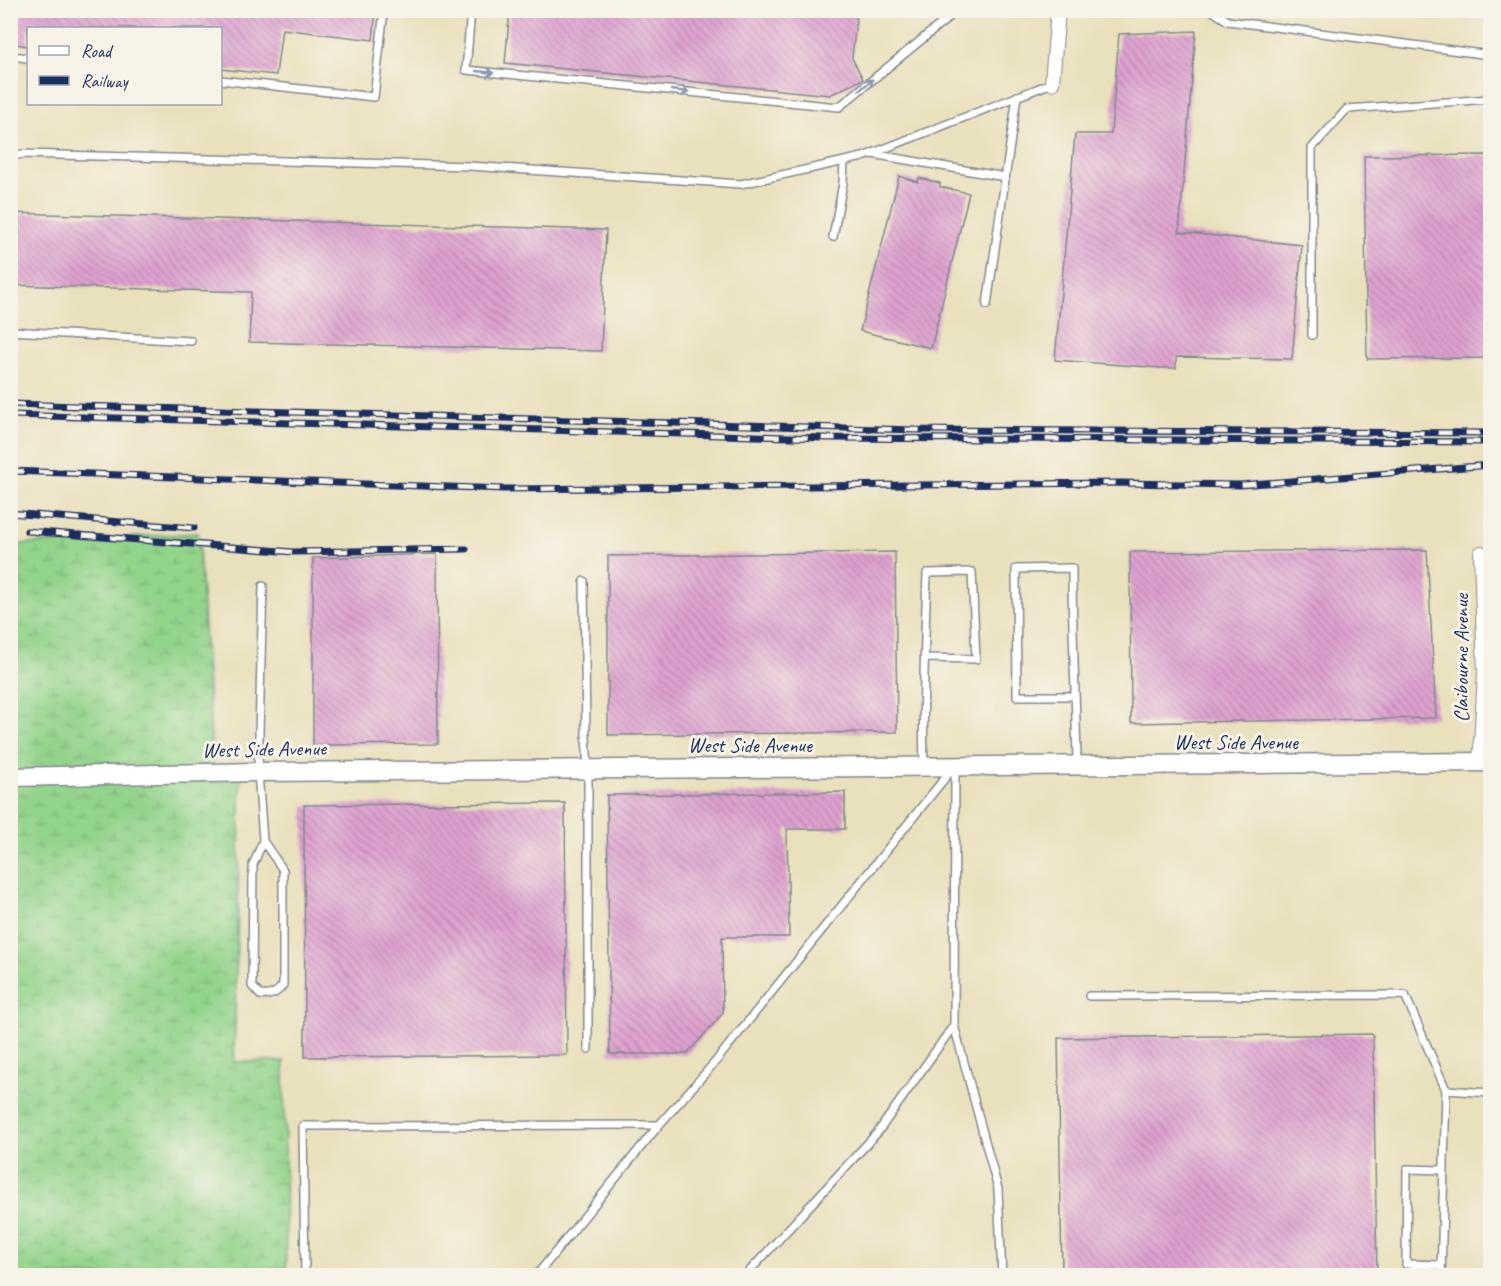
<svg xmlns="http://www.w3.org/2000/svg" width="1501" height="1286" font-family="Caveat,sans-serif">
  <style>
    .wetland { fill: url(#wetland-marsh); stroke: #578274; stroke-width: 1.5 }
    .building { fill: url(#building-back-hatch) }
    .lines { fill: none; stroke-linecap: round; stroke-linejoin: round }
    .service-casing { stroke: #82888d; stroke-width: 10 }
    .minor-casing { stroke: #82888d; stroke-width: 16 }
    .tertiary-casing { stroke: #82888d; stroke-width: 21 }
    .service { stroke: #fff; stroke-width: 7 }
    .minor { stroke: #fff; stroke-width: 14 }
    .tertiary { stroke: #fff; stroke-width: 18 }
    .rail-casing { stroke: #1b2f5e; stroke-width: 7 }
    .rail { stroke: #f7f3e8; stroke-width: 4.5; stroke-dasharray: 14; stroke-linecap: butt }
    .oneway { stroke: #8d97ae }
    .labels { text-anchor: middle; stroke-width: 6; stroke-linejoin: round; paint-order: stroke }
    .street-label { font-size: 21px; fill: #1b2f5e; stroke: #f7f3e8 }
  </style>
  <defs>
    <pattern id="wetland-marsh" width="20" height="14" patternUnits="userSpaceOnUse" patternTransform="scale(1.5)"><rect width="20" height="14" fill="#93d48b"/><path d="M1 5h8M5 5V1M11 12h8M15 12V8" fill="none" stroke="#7eb67a"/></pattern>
    <pattern id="building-back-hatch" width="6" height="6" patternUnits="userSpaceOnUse" patternTransform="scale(1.5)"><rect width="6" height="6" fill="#dea2cf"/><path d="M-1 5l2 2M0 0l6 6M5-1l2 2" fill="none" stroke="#b384ab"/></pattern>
  </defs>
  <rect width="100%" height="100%" fill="#f7f3e8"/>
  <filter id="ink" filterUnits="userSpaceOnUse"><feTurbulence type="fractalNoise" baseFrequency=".0167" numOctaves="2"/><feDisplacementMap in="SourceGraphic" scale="12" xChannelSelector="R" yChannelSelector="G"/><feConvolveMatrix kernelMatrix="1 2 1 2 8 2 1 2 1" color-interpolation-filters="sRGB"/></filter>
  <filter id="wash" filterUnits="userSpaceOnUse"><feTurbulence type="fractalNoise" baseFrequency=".008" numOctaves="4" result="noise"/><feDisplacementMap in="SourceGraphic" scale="24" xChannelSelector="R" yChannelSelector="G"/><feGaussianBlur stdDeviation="1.35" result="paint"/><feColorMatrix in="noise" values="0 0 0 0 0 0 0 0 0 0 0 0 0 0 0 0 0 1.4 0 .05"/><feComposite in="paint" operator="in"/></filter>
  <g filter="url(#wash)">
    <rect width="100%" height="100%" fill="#e9e0bc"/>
    <polygon class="wetland" points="198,533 213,769 241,771 234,1062 284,1061 286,1275 11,1276 11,545"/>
    <g id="blocks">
      <g class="building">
        <polygon points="10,10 376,10 373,40 282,29 276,75 220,69 220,28 28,28 28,46 15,44 16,29 10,29"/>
        <polygon points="510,10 857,10 852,58 863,79 830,95 505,63"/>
        <polygon points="1196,31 1179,232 1302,245 1292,359 1176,357 1176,368 1162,368 1055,360 1075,134 1111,134 1119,34"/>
        <polygon points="1491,155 1491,358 1367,359 1364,156"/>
        <polygon points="899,176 918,182 919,178 940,183 940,187 969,193 931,348 860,331"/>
        <polygon points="10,213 606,230 601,351 249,342 251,292 10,285"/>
        <polygon points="1427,550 1436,718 1131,723 1130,552"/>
        <polygon points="895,552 897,732 608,735 608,556"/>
        <polygon points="437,554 438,744 313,745 313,558"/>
        <polygon points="845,792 845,829 787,829 789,937 722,937 723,1013 687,1054 610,1054 607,795"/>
        <polygon points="565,803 567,1055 305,1057 304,805"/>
        <polygon points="1373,1034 1377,1275 1062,1275 1058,1038"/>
      </g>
    </g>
  </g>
  <g filter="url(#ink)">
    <use href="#blocks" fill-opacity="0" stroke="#82888d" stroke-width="1.5"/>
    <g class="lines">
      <g class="service-casing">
        <g id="service">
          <polyline points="471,10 466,70 839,107 958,10"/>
          <polyline points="1211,10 1228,21 1490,55"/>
          <polyline points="10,56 28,58"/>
          <polyline points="220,80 374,97 384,10"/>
          <polyline points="872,154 1005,177"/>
          <polyline points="10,157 22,154 469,166 741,184 863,157 1052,83"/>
          <polyline points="833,237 843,183 844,161"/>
          <polyline points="987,305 1017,96"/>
          <polyline points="10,331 191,341"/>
          <polyline points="1312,335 1312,148 1347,109 1490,99"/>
          <polyline points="584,581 586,736 588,769 588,1049"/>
          <path d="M 263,586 L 258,772 L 263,841 L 253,865 L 252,986 L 260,995 C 271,996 276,994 283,985 L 283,870 L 263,841"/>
          <path d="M 1075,696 L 1017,696 L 1016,569 L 1072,568 C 1072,633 1076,698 1077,763"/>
          <path d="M 924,766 C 922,702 925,638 927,573 L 972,572 L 976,659 L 925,658"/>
          <polyline points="955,769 954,1025 998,1189 1002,1276"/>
          <polyline points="1089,996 1405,995 1446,1090 1441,1276"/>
          <polyline points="1446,1090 1490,1093"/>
          <polyline points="1441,1265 1406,1264 1407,1169 1444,1170"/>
          <polyline points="305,1276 303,1126 659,1125"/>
          <polyline points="536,1276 659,1125 716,1061 953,768"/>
          <polyline points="745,1276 878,1132 954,1025"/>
        </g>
      </g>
      <g class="minor-casing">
        <g id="minor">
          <polyline points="1052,83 1058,10"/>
          <polyline points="1480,763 1485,673 1481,553"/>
        </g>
      </g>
      <g class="tertiary-casing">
        <polyline id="tertiary" points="10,777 258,772 1490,762"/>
      </g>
      <use href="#service" class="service"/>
      <use href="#minor" class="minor"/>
      <use href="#tertiary" class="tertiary"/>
      <g class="rail-casing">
        <g id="rail">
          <polyline points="10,404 916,430 1490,433"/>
          <polyline points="10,415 824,438 1490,442"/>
          <polyline points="10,471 504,489 1121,483 1240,485 1490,465"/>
          <polyline points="10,513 194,528"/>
          <polyline points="27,531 293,552 466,549"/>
        </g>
      </g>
      <use href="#rail" class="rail"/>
    </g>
    <defs><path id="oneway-shaft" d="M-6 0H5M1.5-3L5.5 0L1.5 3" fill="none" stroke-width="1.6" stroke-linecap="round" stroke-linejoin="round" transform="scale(1.5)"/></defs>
    <g class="oneway">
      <use href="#oneway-shaft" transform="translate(485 72) rotate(6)"/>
      <use href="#oneway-shaft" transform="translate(866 85) rotate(-39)"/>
      <use href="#oneway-shaft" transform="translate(680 91) rotate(6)"/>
    </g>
  </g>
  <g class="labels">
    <g class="street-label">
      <text transform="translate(1461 658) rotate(-90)" y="7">Claibourne Avenue</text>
      <text x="1236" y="749">West Side Avenue</text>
      <text x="750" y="752">West Side Avenue</text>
      <text transform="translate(264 749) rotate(-1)" y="7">West Side Avenue</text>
    </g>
  </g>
  <rect width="1501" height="1286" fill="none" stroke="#f7f3e8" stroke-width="36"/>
  <rect x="27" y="27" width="195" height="78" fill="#f7f3e8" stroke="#9fa5b1" stroke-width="1.5"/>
  <rect x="39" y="46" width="30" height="9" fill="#ffffff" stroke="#9fa5b1" stroke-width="1.5"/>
  <text x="81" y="57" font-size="18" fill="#1b2f5e">Road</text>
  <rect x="39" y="76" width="30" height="9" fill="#1b2f5e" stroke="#9fa5b1" stroke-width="1.5"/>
  <text x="81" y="87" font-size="18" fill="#1b2f5e">Railway</text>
</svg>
